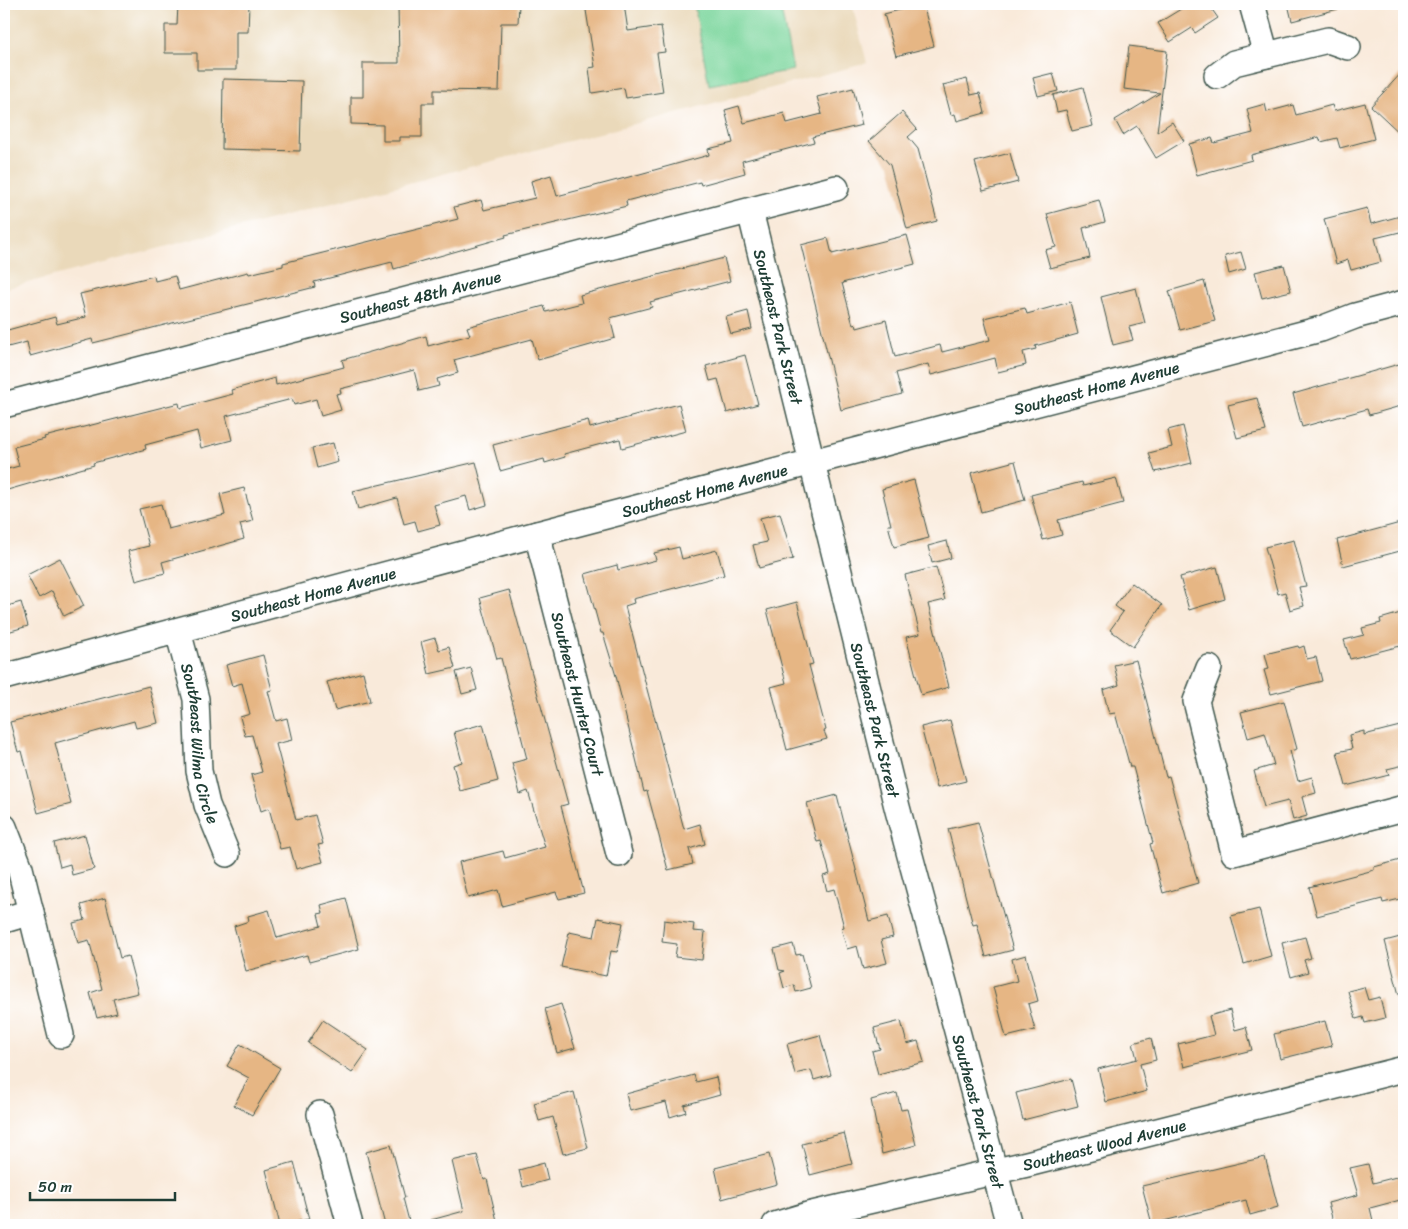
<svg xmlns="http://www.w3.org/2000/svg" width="1408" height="1229" font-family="Sriracha,sans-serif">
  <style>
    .built { fill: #ead9ba }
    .green { fill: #7cd69d; stroke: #4e8a68 }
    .building { fill: #e6b684 }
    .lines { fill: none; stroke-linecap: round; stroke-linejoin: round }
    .minor-casing { stroke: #40574d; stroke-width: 28 }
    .minor { stroke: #fff; stroke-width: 25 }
    .labels { text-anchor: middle; stroke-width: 5; stroke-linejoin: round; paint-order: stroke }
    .street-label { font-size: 16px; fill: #1f3d34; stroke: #fff }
  </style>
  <rect width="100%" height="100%" fill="#fff"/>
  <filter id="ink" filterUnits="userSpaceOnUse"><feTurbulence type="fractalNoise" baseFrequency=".02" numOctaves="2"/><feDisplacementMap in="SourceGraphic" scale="10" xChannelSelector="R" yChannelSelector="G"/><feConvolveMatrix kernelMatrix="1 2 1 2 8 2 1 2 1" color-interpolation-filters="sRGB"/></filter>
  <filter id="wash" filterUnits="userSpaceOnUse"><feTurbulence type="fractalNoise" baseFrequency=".0096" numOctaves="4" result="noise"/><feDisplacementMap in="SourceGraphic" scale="20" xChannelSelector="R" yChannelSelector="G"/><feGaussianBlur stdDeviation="1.12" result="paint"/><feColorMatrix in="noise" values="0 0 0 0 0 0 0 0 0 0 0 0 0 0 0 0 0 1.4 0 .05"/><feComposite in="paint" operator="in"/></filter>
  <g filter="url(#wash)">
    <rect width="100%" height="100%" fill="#f9eada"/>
    <polygon class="built" points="4,4 852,4 867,63 4,289"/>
    <polygon class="green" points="694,4 780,4 793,70 709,85"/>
    <g id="blocks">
      <g class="building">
        <polygon points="178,4 249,4 248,32 236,32 236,70 197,70 197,53 165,53 165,25 177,25"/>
        <polygon points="398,4 519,4 518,23 501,23 499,91 434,90 434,103 422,103 422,137 400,137 400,141 383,141 383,125 351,124 351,97 363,97 363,63 399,63"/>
        <polygon points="585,4 624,4 628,31 661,26 665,52 657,53 663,92 626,98 624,88 592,93 589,68 595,67"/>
        <polygon points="923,4 934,46 896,56 884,14"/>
        <polygon points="1189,4 1208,4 1218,18 1195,33 1192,28 1170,42 1158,23"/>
        <polygon points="1288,4 1338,4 1338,9 1292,21"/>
        <polygon points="1129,46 1167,51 1157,132 1172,122 1184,141 1156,158 1137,126 1123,135 1115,120 1160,93 1124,89"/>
        <polygon points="1404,70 1404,137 1371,106"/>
        <polygon points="1053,73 1058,91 1038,96 1033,78"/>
        <polygon points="223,79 302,81 300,151 222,149"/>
        <polygon points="967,79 971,95 980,93 985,113 957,121 955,114 951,115 943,85"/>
        <polygon points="1083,87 1093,126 1072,131 1066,110 1057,112 1053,95"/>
        <polygon points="853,88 862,125 812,137 814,142 742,161 745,173 701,185 700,182 626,201 627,206 505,235 506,237 394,269 392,262 314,282 315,287 93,343 92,339 30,356 27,342 4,348 4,331 55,317 57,324 86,317 80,294 154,276 155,281 175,276 179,290 248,272 249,274 283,266 283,263 458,219 454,207 481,200 484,210 535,198 531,181 551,175 557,196 629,177 709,155 708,149 733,143 725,110 739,106 744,123 784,113 787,123 822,114 817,97"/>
        <polygon points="1365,103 1374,139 1340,148 1337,138 1321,142 1319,137 1251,155 1252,160 1197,175 1189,144 1212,138 1214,143 1253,133 1247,109 1265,104 1267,112 1293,105 1296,115 1332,105 1334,111"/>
        <polygon points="902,112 917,129 908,137 918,149 937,221 907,229 890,165 869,141"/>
        <polygon points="1010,153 1018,182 983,191 975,162"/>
        <polygon points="1099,200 1105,222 1083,228 1090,258 1050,268 1045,250 1056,247 1047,214"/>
        <polygon points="1367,208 1371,224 1404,215 1404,231 1375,238 1381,262 1351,270 1348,260 1336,264 1324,219"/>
        <polygon points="907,235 915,264 842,283 853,325 856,324 857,328 886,320 895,357 940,345 942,352 990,340 984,318 1025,308 1027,314 1070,302 1078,334 1035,346 1036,349 1023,352 1026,365 998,372 995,358 931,375 928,364 896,373 902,394 841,410 801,245 828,238 832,254"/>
        <polygon points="1241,252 1246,269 1229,274 1225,256"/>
        <polygon points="724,258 730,281 650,302 652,307 610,318 615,338 538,360 532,339 454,360 458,373 437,379 439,386 419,391 414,370 340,389 341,393 336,394 341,410 321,416 316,399 294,405 292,399 226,416 232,440 201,448 197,431 145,445 146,449 93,463 94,465 4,491 4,470 19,466 14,447 45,439 44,437 179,403 180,408 233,394 231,390 275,378 276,385 344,367 342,360 426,336 428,346 470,335 467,327 544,306 546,312 582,303 580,295"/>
        <polygon points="1284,265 1291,291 1262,298 1255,272"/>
        <polygon points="1204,281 1215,321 1180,330 1169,291"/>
        <polygon points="1136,288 1145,323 1129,327 1133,340 1113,345 1101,297"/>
        <polygon points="748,311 752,329 731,334 726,317"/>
        <polygon points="745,355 758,404 727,413 718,379 710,381 706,366"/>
        <polygon points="1399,364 1404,383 1404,405 1369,415 1367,409 1302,427 1293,394"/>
        <polygon points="1257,398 1266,431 1237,438 1228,405"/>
        <polygon points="679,404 686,431 622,448 620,439 564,454 565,457 545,463 544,459 500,471 493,445 588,420 590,428"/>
        <polygon points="1183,426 1192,463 1155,472 1149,453 1172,447 1168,430"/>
        <polygon points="333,443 338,462 317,468 312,448"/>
        <polygon points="1015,461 1025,500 981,512 971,473"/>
        <polygon points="476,462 487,505 470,510 466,496 434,505 440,525 418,531 415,521 404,524 397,498 358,509 353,491"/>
        <polygon points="1116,478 1123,503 1058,520 1062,535 1043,540 1031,495 1082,482 1083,486"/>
        <polygon points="914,480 929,538 894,547 888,525 891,525 882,489"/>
        <polygon points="244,488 253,521 240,524 244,539 162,562 165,573 136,581 128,551 149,546 139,509 161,504 168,529 225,515 220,494"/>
        <polygon points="780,513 793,559 759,568 753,545 767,542 760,518"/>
        <polygon points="1404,522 1404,550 1343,566 1337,540"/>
        <polygon points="1294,540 1306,586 1299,587 1304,606 1290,610 1285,592 1278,594 1265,547"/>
        <polygon points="947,541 951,558 932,563 928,546"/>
        <polygon points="679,547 682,559 717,550 724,575 633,599 634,603 625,606 684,829 700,824 705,844 689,849 693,864 668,870 647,791 644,792 616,676 603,633 601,633 585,574 617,565 618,570 656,560 654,553"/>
        <polygon points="60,558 84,606 64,616 52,591 39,598 27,575"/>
        <polygon points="936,567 945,600 928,604 949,687 921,695 906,637 920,634 905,575"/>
        <polygon points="1217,567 1225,599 1189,610 1180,577"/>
        <polygon points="1132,583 1162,605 1133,647 1110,630 1123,612 1115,606"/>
        <polygon points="509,590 568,804 561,806 584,893 559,899 556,892 502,906 498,890 468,898 459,862 503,851 505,858 545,847 528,791 520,794 512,763 527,759 501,658 497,659 480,598"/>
        <polygon points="21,602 28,626 4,633 4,607"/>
        <polygon points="797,602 813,664 809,665 826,730 824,731 827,739 787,750 771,687 786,683 767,610"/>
        <polygon points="1404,612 1404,645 1350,659 1344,640 1364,635 1362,628 1381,623 1380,619"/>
        <polygon points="435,638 439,650 449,647 455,668 429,674 421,642"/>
        <polygon points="1298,646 1299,648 1304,646 1307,659 1316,657 1322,681 1271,694 1264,670 1269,669 1265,654"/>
        <polygon points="263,655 272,690 268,691 276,721 287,718 292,740 276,744 296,820 315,815 323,844 318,845 323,862 296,869 290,847 280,849 269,808 261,811 251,775 262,772 252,735 245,736 240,717 250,714 242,683 232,686 226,665"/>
        <polygon points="1136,660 1166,777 1169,776 1198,883 1163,893 1150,844 1153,843 1133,767 1130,767 1115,713 1109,714 1103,690 1119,685 1114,665"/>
        <polygon points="471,668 477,690 462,694 456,672"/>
        <polygon points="363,672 370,701 335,710 327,682"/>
        <polygon points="149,686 158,723 136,728 134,721 55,743 71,804 38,813 22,751 18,752 10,722"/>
        <polygon points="1284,701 1297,749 1290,751 1298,781 1312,777 1316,793 1302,797 1307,816 1293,820 1288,801 1264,807 1254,771 1274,765 1265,733 1248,738 1241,712"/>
        <polygon points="950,720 966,781 937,788 921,727"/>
        <polygon points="483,724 498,781 460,791 453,765 462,762 454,732"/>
        <polygon points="1404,725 1404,765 1387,769 1389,775 1346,786 1337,752 1352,749 1349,735 1364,731 1364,735"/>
        <polygon points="837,795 869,921 888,916 893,937 881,940 887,963 863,969 857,946 847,949 841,928 844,927 834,889 827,891 823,876 830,874 821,841 817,842 807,803"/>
        <polygon points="978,822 1013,950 986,957 977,924 973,925 948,829"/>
        <polygon points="85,835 94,869 72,875 70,864 60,867 54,843"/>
        <polygon points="1404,859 1404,898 1383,903 1382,899 1317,916 1309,887 1374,870 1374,867"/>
        <polygon points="105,898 120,958 128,956 138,993 113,999 117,1013 97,1018 90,993 102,989 89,940 78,943 73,923 85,920 81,905"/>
        <polygon points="346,898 359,949 309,962 307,955 246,971 234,926 249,921 248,916 269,910 277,938 321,926 318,914 323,913 321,905"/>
        <polygon points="1259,909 1271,956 1244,964 1231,916"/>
        <polygon points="598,918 623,923 617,952 611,951 606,976 561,967 569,932 594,937"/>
        <polygon points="664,920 694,924 693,931 705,932 702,960 675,957 677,944 662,942"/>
        <polygon points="1404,936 1404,994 1399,995 1385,941"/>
        <polygon points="1305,937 1311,958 1304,960 1308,972 1291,977 1282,943"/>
        <polygon points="793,944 796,955 802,954 811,988 796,992 794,985 784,988 780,973 785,971 779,970 774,949"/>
        <polygon points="1026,955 1038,1001 1028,1004 1035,1030 1006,1037 993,987 1017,981 1012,959"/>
        <polygon points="1364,987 1368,1000 1380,997 1385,1018 1365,1023 1363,1017 1356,1019 1348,991"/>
        <polygon points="561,1004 575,1048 557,1053 545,1009"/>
        <polygon points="1230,1010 1235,1030 1246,1027 1252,1050 1184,1067 1178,1044 1214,1035 1209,1016"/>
        <polygon points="323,1020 368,1050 352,1073 308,1043"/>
        <polygon points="901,1021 907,1044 918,1041 924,1062 878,1074 872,1051 880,1049 874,1028"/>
        <polygon points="1325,1021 1332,1046 1280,1059 1274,1034"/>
        <polygon points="820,1035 831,1075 814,1080 811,1070 795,1074 787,1044"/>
        <polygon points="1151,1038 1156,1060 1140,1064 1147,1091 1106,1102 1098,1069 1137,1059 1133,1043"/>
        <polygon points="240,1044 280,1068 252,1115 234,1105 249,1078 227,1066"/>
        <polygon points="694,1075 696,1082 716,1077 720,1095 684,1105 686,1112 670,1117 666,1102 630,1111 626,1094"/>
        <polygon points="1071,1079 1078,1106 1023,1120 1016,1093"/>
        <polygon points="574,1092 588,1148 563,1154 553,1117 539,1121 534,1103"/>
        <polygon points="897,1093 901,1110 907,1109 916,1145 882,1154 871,1100"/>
        <polygon points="844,1133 852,1164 810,1175 802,1144"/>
        <polygon points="391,1145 405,1198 403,1198 410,1225 385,1225 366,1152"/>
        <polygon points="769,1154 777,1184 722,1199 715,1168"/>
        <polygon points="477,1155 484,1180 487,1179 498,1225 431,1225 431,1220 464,1211 452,1161"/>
        <polygon points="1265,1157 1278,1207 1250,1215 1246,1200 1152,1224 1142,1186"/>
        <polygon points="294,1162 309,1219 280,1225 266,1170"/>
        <polygon points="544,1163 548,1180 523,1187 519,1170"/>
        <polygon points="1368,1164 1373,1183 1404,1175 1404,1199 1370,1208 1374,1225 1334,1225 1328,1203 1358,1195 1350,1168"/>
      </g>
    </g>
  </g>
  <g filter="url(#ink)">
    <use href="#blocks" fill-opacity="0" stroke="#40574d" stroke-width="1"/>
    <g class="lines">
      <g class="minor-casing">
        <g id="minor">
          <polyline points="1252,4 1266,55"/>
          <polyline points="1217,76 1234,63 1328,40 1348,47"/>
          <path id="s1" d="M 750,211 L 897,807 L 1009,1225"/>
          <path id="s2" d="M 4,405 L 836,188"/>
          <path id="s3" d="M 537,534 L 619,854"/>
          <path id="s4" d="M 178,631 L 196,699 L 199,771 L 207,805 L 227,854"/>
          <polyline points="1209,668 1196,701 1234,853 1404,808"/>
          <path id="s5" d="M 4,677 L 537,534 L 1321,329 L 1355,316 L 1404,303"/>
          <polyline points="4,827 20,868 61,1035"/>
          <polyline points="4,920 31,912"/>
          <polyline points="320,1114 350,1225"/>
          <path id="s6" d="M 775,1225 L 808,1215 L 1027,1164 L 1404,1069"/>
        </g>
      </g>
      <use href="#minor" class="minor"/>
    </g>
  </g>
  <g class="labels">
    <g class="street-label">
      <text dy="6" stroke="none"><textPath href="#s2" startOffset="430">Southeast 48th Avenue</textPath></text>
      <text dy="6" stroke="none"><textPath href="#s1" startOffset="119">Southeast Park Street</textPath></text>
      <text dy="6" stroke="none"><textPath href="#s5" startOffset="1130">Southeast Home Avenue</textPath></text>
      <text dy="6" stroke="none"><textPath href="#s5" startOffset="725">Southeast Home Avenue</textPath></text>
      <text dy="6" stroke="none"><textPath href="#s5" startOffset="320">Southeast Home Avenue</textPath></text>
      <text dy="6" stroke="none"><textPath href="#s3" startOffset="165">Southeast Hunter Court</textPath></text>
      <text dy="6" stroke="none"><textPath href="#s1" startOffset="524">Southeast Park Street</textPath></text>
      <text dy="6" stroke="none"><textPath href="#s4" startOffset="115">Southeast Wilma Circle</textPath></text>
      <text dy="6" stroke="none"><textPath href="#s1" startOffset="929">Southeast Park Street</textPath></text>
      <text dy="6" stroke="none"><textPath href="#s6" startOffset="339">Southeast Wood Avenue</textPath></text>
    </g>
  </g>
  <rect width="1408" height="1229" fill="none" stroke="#fff" stroke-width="20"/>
  <path d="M30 1192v8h145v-8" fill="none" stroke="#1f3d34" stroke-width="2.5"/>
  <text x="38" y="1192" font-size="15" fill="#1f3d34" stroke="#ffffff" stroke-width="4" paint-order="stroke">50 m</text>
</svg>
